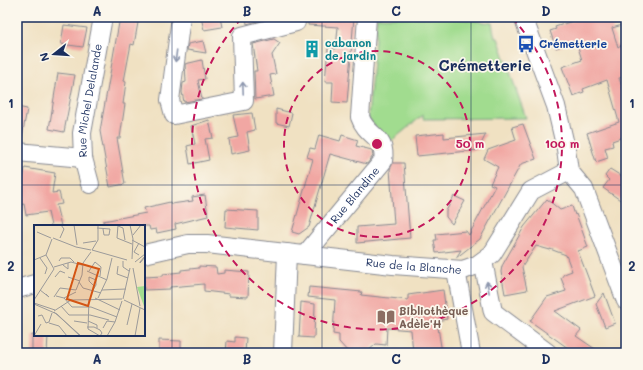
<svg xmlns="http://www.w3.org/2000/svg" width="643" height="370" font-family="Mali,sans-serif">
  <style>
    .green { fill: #a1dc8f; stroke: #5e8676 }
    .building { fill: #f1a7a3 }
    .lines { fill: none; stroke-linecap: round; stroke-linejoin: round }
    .minor-casing { stroke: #868890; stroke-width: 20 }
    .minor { stroke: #fff; stroke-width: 18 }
    .oneway { stroke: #8d97ae }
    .grid { fill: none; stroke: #1b2f5e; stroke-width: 1; stroke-opacity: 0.55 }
    .ring { fill: none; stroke: #c2185b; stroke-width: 2; stroke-dasharray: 7 5 }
    .labels { text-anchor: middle; stroke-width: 3.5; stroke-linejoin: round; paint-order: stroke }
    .culture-label { font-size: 11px; font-weight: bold; fill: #0d838f; stroke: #fbf7ec; text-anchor: start }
    .transit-label { font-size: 11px; font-weight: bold; fill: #164399; stroke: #fbf7ec; text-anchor: start }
    .street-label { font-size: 11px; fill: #1b2f5e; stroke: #fbf7ec }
    .education-label { font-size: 11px; font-weight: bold; fill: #785e54; stroke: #fbf7ec; text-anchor: start }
    .district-label { font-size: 15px; font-weight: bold; fill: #1b2f5e; stroke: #fbf7ec }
    .inset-road { fill: none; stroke: #9b9a9a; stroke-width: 1 }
    .view { fill: #d45514; fill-opacity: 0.15; stroke: #d45514; stroke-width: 2 }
    .inset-edge { fill: none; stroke: #1b2f5e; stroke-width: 2 }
    .centre { fill: #c2185b; stroke: #fbf7ec; stroke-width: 2 }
    .ring-label { font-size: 12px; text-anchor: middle; font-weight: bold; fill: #c2185b; stroke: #fbf7ec; stroke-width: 3.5; stroke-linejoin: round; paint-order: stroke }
    .neatline { fill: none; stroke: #1b2f5e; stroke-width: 1.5 }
    .grid-label { font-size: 13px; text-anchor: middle; font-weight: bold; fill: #1b2f5e }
  </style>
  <rect width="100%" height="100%" fill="#fbf7ec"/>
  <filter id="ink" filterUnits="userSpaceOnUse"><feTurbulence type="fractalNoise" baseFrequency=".025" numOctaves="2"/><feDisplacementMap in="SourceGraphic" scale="8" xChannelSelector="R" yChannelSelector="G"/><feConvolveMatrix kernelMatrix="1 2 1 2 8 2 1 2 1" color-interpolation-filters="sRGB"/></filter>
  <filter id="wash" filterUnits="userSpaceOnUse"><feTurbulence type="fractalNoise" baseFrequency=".012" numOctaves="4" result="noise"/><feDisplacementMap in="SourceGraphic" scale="16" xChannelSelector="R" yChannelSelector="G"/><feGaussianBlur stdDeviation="0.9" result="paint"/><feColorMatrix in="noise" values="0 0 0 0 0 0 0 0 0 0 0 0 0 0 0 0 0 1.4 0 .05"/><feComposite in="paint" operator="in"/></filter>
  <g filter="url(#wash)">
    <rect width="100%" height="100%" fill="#f0e1c2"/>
    <polygon class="green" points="377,17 447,17 492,23 495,38 498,38 526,118 423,119 423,115 389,143 368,118"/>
    <g id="blocks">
      <g class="building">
        <polygon points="120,17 139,17 134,45 131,44 124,81 126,82 123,104 125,104 120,138 117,138 125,184 110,187 100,131"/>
        <polygon points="201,17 220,17 222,27 204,30"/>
        <polygon points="246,17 264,17 264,19 247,24"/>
        <polygon points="308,17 354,17 347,103 332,102 333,82 325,82 328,48 336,49 338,27 308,25"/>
        <polygon points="584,17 626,17 626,24 612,28 618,47 621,45 626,59 626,76 619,78 626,99 626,136 612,141 613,146 605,148 608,158 596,162 587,133 619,122 607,80 583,89 584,92 573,96 562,67 582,60 576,41 556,48 550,31 556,29 555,27"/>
        <polygon points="64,25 87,28 83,47 61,44"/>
        <polygon points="274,39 280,43 272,55 276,74 270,75 274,96 255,99 254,71 257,71 253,44"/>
        <polygon points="203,41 206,53 187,50 188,44"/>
        <polygon points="202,60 205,79 198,80 202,99 184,102 182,92 183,83 186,82 185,64"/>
        <polygon points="58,73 75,75 64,132 49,129"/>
        <polygon points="17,107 27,109 22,137 17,137"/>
        <polygon points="276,109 292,113 289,126 276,123"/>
        <polygon points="252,113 255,130 247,132 250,150 231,154 229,139 238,137 233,115"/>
        <polygon points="209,120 213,138 205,139 209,160 190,164 187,146 195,144 191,126"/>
        <polygon points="523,124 536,159 521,164 480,239 456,258 461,250 436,253 434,240 437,240 436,234 466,231 469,235 495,186 490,184 498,167 484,159 488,150 516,140 512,127"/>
        <polygon points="444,133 444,138 486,134 478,150 417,156 415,136"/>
        <polygon points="319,135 340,141 342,135 358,140 356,146 372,150 373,156 367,164 330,154 309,227 299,234 292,232 313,159 307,157 310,148 315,149"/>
        <polygon points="393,163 404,163 410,238 357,243 357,227 394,224 390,169"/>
        <polygon points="25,168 55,173 52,193 59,192 62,204 56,205 61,226 51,226 48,212 26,215 24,204 19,205"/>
        <polygon points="610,169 626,179 626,204 603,188 609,180 605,176"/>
        <polygon points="205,195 208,216 175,224 176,229 157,233 156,229 150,230 149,226 104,226 103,221 146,213 144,208 170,202 171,204 193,201 192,197"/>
        <polygon points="454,196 465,201 452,224 446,217 446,211"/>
        <polygon points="547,199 560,210 572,206 575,215 576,214 588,247 578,251 595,296 555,311 581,330 576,336 601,353 575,353 530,321 547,297 566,291 561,278 564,274 572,271 566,255 550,249 550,250 536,246 522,267 527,290 505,294 501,272 502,266 524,227"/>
        <polygon points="226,209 258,211 258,230 225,227"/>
        <polygon points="199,266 216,267 217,274 224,273 224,270 249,272 248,297 229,296 229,294 204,291 204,284 170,287 170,289 144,290 144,277 163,276 163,274 181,272 181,270 199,268"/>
        <polygon points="309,287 362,292 361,295 408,300 408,295 443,290 447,319 437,321 442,353 413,353 411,330 387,328 386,345 376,344 366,353 349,353 339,342 339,335 333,334 335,300 308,297"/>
        <polygon points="604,293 615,323 605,327 596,304"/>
        <polygon points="301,302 315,304 314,338 299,337"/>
        <polygon points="32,335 48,335 47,353 32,353"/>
        <polygon points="235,337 246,338 245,353 226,353 227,341 235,342"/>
        <polygon points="159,340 181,341 181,353 159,353"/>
      </g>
    </g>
  </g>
  <g filter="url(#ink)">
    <use href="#blocks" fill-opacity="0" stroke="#868890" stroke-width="1"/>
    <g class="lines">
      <g class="minor-casing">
        <g id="minor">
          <polyline points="181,17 170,100 174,115 244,101 242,36 296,22 296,17"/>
          <polyline points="523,17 556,106 566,149 569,171 584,189 626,301"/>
          <polyline points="17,152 83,158"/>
          <path id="s1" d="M 90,184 L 83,158 L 82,133 L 103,17"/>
          <path id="s2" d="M 144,254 L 188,244 L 207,244 L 393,265 L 463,270 L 477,265 L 492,254 L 531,191 L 569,171"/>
          <path id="s3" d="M 305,255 L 383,161 C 387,135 367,138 360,117 L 367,17"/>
          <polyline points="483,261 493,312 548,353"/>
          <polyline points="456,270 471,353"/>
          <polyline points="17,289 35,284"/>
          <polyline points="283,353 287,253"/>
        </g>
      </g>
      <use href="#minor" class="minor"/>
    </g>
    <defs><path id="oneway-shaft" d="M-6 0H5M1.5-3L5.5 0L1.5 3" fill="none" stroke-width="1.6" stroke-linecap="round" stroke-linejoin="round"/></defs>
    <g class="oneway">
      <use href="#oneway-shaft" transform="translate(176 56) rotate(97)"/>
      <use href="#oneway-shaft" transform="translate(243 88) rotate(-92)"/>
      <use href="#oneway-shaft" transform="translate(488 287) rotate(-101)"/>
    </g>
  </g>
  <path class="grid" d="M 172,17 L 172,353M 322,17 L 322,353M 471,17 L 471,353M 17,185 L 626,185"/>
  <g class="ring">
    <circle cx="377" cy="144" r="93"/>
    <path d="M512 18A185 185 0 1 1 242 18"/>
  </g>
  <defs>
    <g id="bus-bare" transform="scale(1.38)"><path d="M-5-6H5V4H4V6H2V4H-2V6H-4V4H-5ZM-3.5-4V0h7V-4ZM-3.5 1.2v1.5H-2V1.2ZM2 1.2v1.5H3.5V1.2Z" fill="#1a4fb4" stroke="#fbf7ec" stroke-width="2.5" paint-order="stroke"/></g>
    <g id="building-bare" transform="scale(1.38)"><path d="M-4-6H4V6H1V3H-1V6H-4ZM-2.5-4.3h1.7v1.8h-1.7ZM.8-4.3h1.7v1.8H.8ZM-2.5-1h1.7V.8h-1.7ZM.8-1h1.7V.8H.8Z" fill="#0f9aa8" stroke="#fbf7ec" stroke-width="2.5" paint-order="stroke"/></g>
    <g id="library-bare" transform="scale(1.38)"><path d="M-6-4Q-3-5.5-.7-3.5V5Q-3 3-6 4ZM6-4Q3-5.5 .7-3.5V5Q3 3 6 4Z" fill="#8d6e63" stroke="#fbf7ec" stroke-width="2.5" paint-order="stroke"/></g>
  </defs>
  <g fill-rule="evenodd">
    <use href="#bus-bare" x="526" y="44"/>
    <use href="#building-bare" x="312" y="49"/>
    <use href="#library-bare" x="386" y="317"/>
  </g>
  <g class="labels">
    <g class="culture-label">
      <text x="325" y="47">cabanon<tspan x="325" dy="13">de jardin</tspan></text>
    </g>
    <g class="transit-label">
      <text x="539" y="48">Crémetterie</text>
    </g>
    <g class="street-label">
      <text dy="4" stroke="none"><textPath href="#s1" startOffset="85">Rue Michel Delalande</textPath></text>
      <text dy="4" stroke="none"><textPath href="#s3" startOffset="78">Rue Blandine</textPath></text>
      <text dy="4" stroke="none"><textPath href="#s2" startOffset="272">Rue de la Blanche</textPath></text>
    </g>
    <g class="education-label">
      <text x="399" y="315">Bibliothèque<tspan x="399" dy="13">Adèle'H</tspan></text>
    </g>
    <g class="district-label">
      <text x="485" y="71">Crémetterie</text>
    </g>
  </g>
  <g transform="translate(34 225)">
    <rect width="111" height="111" fill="#f0e1c2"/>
    <path d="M 111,61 L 111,84 L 103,62 Z" fill="#a1dc8f"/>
    <path class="inset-road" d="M 40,0 L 43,20M 84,0 L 83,13 L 98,19M 96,0 L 99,14 L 98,34M 84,1 L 89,3 L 91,15M 63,3 L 76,4 L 75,10 L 70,10 L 69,4M 3,7 L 17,13M 99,10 L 107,0M 19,13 L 42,22M 26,13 L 30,4 L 27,0M 98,15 L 111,22M 49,18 L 62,16M 42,22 L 57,25M 58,25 L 64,15 L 64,0M 58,25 L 93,35M 105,30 L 100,27 L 105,18M 111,31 L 111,32 L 106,38 L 106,37 ZM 6,33 L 13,43 L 11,49M 0,35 L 12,30M 25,36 L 27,33 L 36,33 L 40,37M 89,36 L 89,42 L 95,46M 101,37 L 111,29M 29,40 L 34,44 L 34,38M 84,41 L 83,49 L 94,53M 20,42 L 37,37 L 48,40M 99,43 L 106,81M 53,46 L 73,55M 55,46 L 61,37 L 67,42 L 66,51M 21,52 L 26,46 L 31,48M 34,52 L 46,56M 45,57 L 49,63 L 67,68M 6,65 L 15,72 L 12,69M 42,65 L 48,50 L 49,38 L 57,27M 59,65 L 62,60 L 62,55 L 55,52 L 55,56 L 60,61M 68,65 L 92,64M 22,71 L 30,73 L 42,67M 20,72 L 26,63 L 42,65M 30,73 L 38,82 L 57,82 L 83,92M 61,73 L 86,85M 64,73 L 73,54 L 78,33M 55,74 L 54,104 L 66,111M 89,74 L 96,43M 0,75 L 20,44 L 12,30 L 18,14M 90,75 L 111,85M 0,78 L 21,85M 0,79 L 23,89 L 46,111M 27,81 L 35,90 L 56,90 L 75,95M 20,86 L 37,75 L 88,74M 20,87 L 47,111M 4,91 L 8,90 L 12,98M 40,96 L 53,98M 54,96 L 63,100 L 63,103M 12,98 L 15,97 L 18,88M 15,98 L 25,101 L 33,111M 93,100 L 98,79M 53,102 L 60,102 L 66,105 L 68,108 L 66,111M 69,103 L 73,96 L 81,97M 0,111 L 7,99M 73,111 L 81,97 L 88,76M 101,111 L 106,83"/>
    <path class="view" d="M 44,38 L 65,44 L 54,81 L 33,74 Z"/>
    <rect width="111" height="111" class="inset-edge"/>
  </g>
  <circle cx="377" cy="144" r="6" class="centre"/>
  <g class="ring-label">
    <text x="470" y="148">50 m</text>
    <text x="562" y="148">100 m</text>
  </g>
  <rect width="643" height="370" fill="none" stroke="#fbf7ec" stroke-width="44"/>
  <g transform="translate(54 54) rotate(253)" stroke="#fbf7ec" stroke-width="3" paint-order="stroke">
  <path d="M0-3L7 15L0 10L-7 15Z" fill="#1b2f5e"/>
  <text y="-6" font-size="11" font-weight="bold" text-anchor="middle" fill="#1b2f5e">N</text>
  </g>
  <rect x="22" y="22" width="599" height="326" class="neatline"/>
  <g class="grid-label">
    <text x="97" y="16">A</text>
    <text x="247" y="16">B</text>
    <text x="396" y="16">C</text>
    <text x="546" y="16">D</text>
    <text x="11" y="108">1</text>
    <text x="632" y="108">1</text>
    <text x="11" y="271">2</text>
    <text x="632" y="271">2</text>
    <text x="97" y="364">A</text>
    <text x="247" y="364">B</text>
    <text x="396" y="364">C</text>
    <text x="546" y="364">D</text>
  </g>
</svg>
